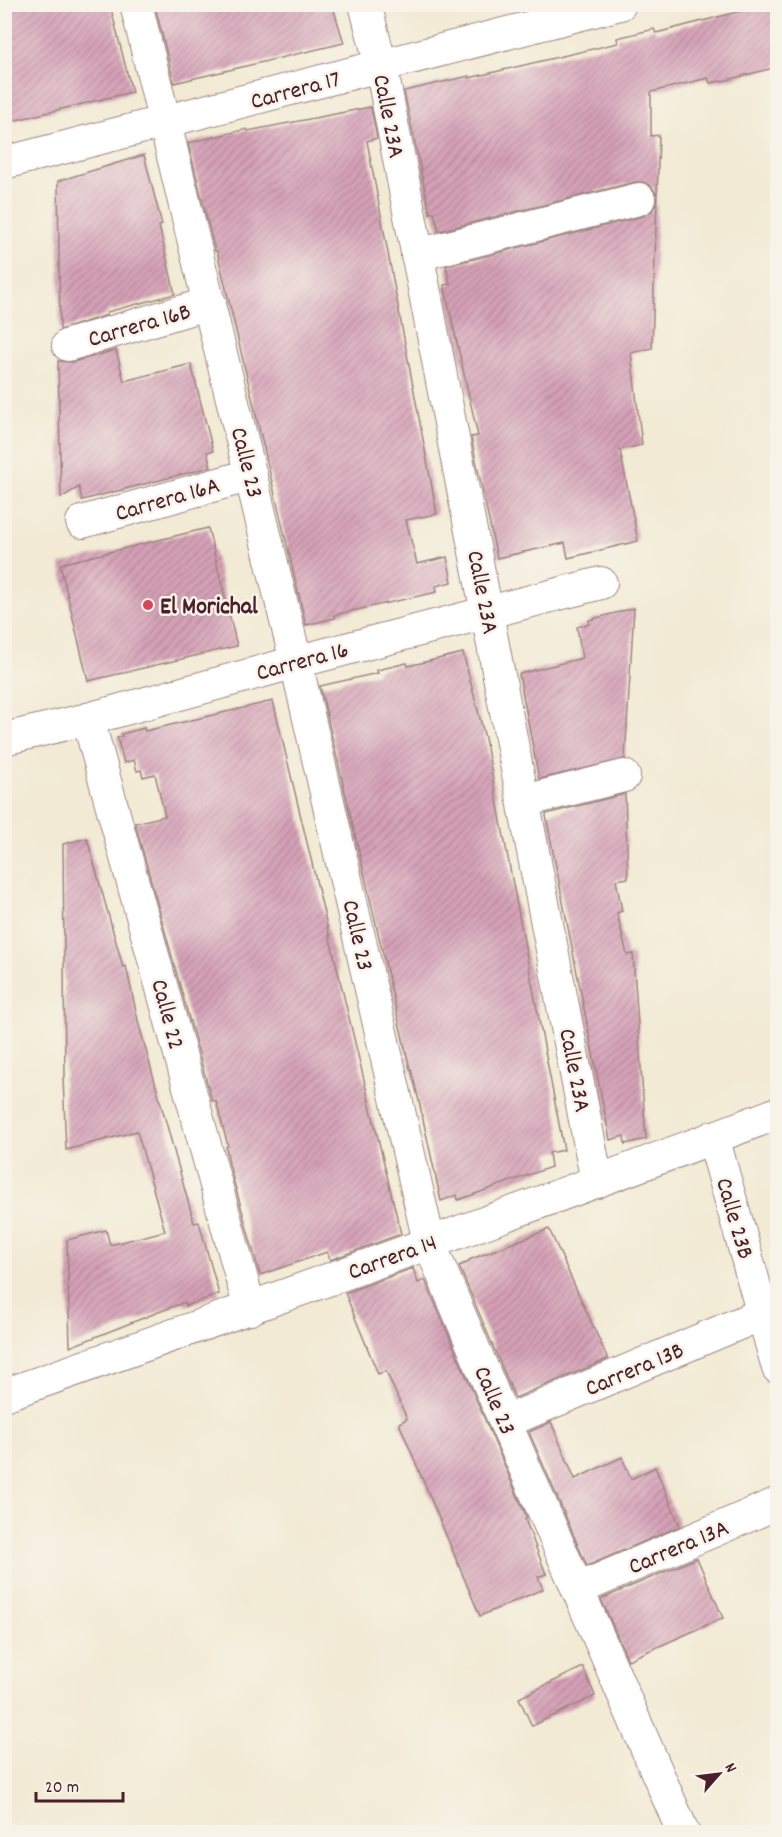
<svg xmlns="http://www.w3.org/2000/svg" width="782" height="1837" font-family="Dekko,sans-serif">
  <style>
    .building { fill: url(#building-hatch) }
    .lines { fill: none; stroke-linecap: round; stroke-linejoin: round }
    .minor-casing { stroke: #9e8480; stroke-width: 34 }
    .minor { stroke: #fff; stroke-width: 32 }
    .poi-dot { fill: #d1495b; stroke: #f7f3e8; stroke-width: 2 }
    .labels { text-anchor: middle; stroke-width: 5; stroke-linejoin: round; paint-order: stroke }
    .street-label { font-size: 24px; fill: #4a1f2b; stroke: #f7f3e8 }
    .poi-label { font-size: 24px; font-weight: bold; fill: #4a1f2b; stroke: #f7f3e8; text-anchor: start }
  </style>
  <defs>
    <pattern id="building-hatch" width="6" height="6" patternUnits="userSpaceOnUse" patternTransform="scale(1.5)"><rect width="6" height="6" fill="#d5a1b7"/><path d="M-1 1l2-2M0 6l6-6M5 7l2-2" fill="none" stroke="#af8395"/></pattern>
  </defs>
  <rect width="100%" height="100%" fill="#f7f3e8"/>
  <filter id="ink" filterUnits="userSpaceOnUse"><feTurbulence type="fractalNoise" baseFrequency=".0167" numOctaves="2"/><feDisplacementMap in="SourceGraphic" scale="12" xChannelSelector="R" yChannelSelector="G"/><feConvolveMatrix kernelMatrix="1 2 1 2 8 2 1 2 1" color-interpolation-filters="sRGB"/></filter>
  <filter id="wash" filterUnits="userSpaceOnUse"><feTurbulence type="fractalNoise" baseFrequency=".008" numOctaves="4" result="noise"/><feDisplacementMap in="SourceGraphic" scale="24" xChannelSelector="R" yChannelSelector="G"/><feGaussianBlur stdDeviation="1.35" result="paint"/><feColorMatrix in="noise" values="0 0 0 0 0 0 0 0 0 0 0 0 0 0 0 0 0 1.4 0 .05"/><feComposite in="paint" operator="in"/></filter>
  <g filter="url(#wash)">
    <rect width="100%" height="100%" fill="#f2ead4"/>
    <g id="blocks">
      <g class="building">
        <polygon points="4,4 110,5 132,92 4,123"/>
        <polygon points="178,4 332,4 344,43 174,83 156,10"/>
        <polygon points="768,4 777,4 777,67 727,80 710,83 708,78 651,92 651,136 659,135 652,348 631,353 642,445 620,450 638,541 568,558 565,543 497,558 471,437 478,436 444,285 450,284 446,266 643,216 652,211 656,204 657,195 651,186 643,182 635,182 439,231 434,212 430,213 427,200 404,91 469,76 469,78 618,43 617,38 654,29 656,33"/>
        <polygon points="371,107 377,138 367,141 437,514 406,520 417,564 447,557 452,582 436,586 437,592 334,615 335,618 306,625 217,251 215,251 188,143 247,129 248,131"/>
        <polygon points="144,155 162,225 159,226 175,294 107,312 107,315 60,330 58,181"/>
        <polygon points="116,350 124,381 191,364 213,451 207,452 211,467 82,500 79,487 61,498 58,361 73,362"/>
        <polygon points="208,528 237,646 88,681 60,564"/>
        <polygon points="634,608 625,759 539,779 519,674 582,658 577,627 589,624 589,620"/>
        <polygon points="463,653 485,738 564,1150 549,1153 551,1167 458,1200 457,1195 441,1201 419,1101 411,1069 410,1069 320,686 378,673 377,670 407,663 408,666"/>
        <polygon points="273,701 401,1234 330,1260 327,1252 260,1275 229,1164 226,1147 228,1146 216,1101 212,1101 135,823 165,816 155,774 143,777 141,770 137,771 134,760 124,763 117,738 122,736 121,734 144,728 145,731"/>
        <polygon points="625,794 628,878 616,880 622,911 617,913 627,955 633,954 646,1139 625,1144 624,1136 610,1140 546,816 546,814"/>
        <polygon points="87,838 123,967 126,966 139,1025 194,1223 199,1222 219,1294 186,1306 185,1302 156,1313 70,1347 67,1240 106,1230 110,1245 165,1231 137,1131 66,1150 63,1078 65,1077 63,844"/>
        <polygon points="549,1229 608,1359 515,1398 459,1266 469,1262 469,1260"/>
        <polygon points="413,1268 418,1283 425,1280 527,1518 525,1519 546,1574 538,1577 543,1589 480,1616 399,1423 407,1419 386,1371 378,1374 345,1293"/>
        <polygon points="551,1422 575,1479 622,1457 631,1479 655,1467 680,1526 587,1566 529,1432"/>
        <polygon points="697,1558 723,1618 628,1660 601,1599"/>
        <polygon points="583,1667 595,1696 532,1726 519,1698"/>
      </g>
    </g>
  </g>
  <g filter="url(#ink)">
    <use href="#blocks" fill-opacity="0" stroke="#9e8480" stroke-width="1.5"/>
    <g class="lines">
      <g class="minor-casing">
        <g id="minor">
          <polyline points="136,4 296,662 429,1242 505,1422 683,1832"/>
          <polyline points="365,4 381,66 597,1182"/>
          <polyline points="4,163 620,4"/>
          <polyline points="417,255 639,199"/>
          <polyline points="68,345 210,303"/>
          <polyline points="82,522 251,475"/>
          <polyline points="88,719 250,1309"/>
          <polyline points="4,739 88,719 296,662 601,583"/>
          <polyline points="524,801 624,776"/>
          <polyline points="713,1137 778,1368"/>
          <path d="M 4,1395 C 263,1304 522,1211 778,1113"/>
          <polyline points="505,1422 762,1314"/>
          <polyline points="578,1589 778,1503"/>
        </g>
      </g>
      <use href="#minor" class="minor"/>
    </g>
  </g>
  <circle class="poi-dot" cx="148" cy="605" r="6"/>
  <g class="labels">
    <g class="street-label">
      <text transform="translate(295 89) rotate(-15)" y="8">Carrera 17</text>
      <text transform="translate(390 116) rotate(79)" y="8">Calle 23A</text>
      <text transform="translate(139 324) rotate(-16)" y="8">Carrera 16B</text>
      <text transform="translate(248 462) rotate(76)" y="8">Calle 23</text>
      <text transform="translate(167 498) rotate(-16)" y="8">Carrera 16A</text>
      <text transform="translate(484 592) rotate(79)" y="8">Calle 23A</text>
      <text transform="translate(302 660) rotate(-15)" y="8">Carrera 16</text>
      <text transform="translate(359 935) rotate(77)" y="8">Calle 23</text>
      <text transform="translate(169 1014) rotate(75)" y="8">Calle 22</text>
      <text transform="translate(576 1070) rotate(79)" y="8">Calle 23A</text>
      <text transform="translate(736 1218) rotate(74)" y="8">Calle 23B</text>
      <text transform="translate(392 1256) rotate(-20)" y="8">Carrera 14</text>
      <text transform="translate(634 1368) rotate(-23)" y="8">Carrera 13B</text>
      <text transform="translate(496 1400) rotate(67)" y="8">Calle 23</text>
      <text transform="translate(678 1546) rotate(-23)" y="8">Carrera 13A</text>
    </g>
    <g class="poi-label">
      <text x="160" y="613">El Morichal</text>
    </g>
  </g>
  <rect width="782" height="1837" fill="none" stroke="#f7f3e8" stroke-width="24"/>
  <g transform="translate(719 1774) rotate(62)" stroke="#f7f3e8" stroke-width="4.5" paint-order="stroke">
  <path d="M0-4.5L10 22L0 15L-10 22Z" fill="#4a1f2b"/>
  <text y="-9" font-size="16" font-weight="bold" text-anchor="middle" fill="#4a1f2b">N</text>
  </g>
  <path d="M36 1792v9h87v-9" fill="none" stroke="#4a1f2b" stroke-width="3"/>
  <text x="45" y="1792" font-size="18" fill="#4a1f2b" stroke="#f7f3e8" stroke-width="4.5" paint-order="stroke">20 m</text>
</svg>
